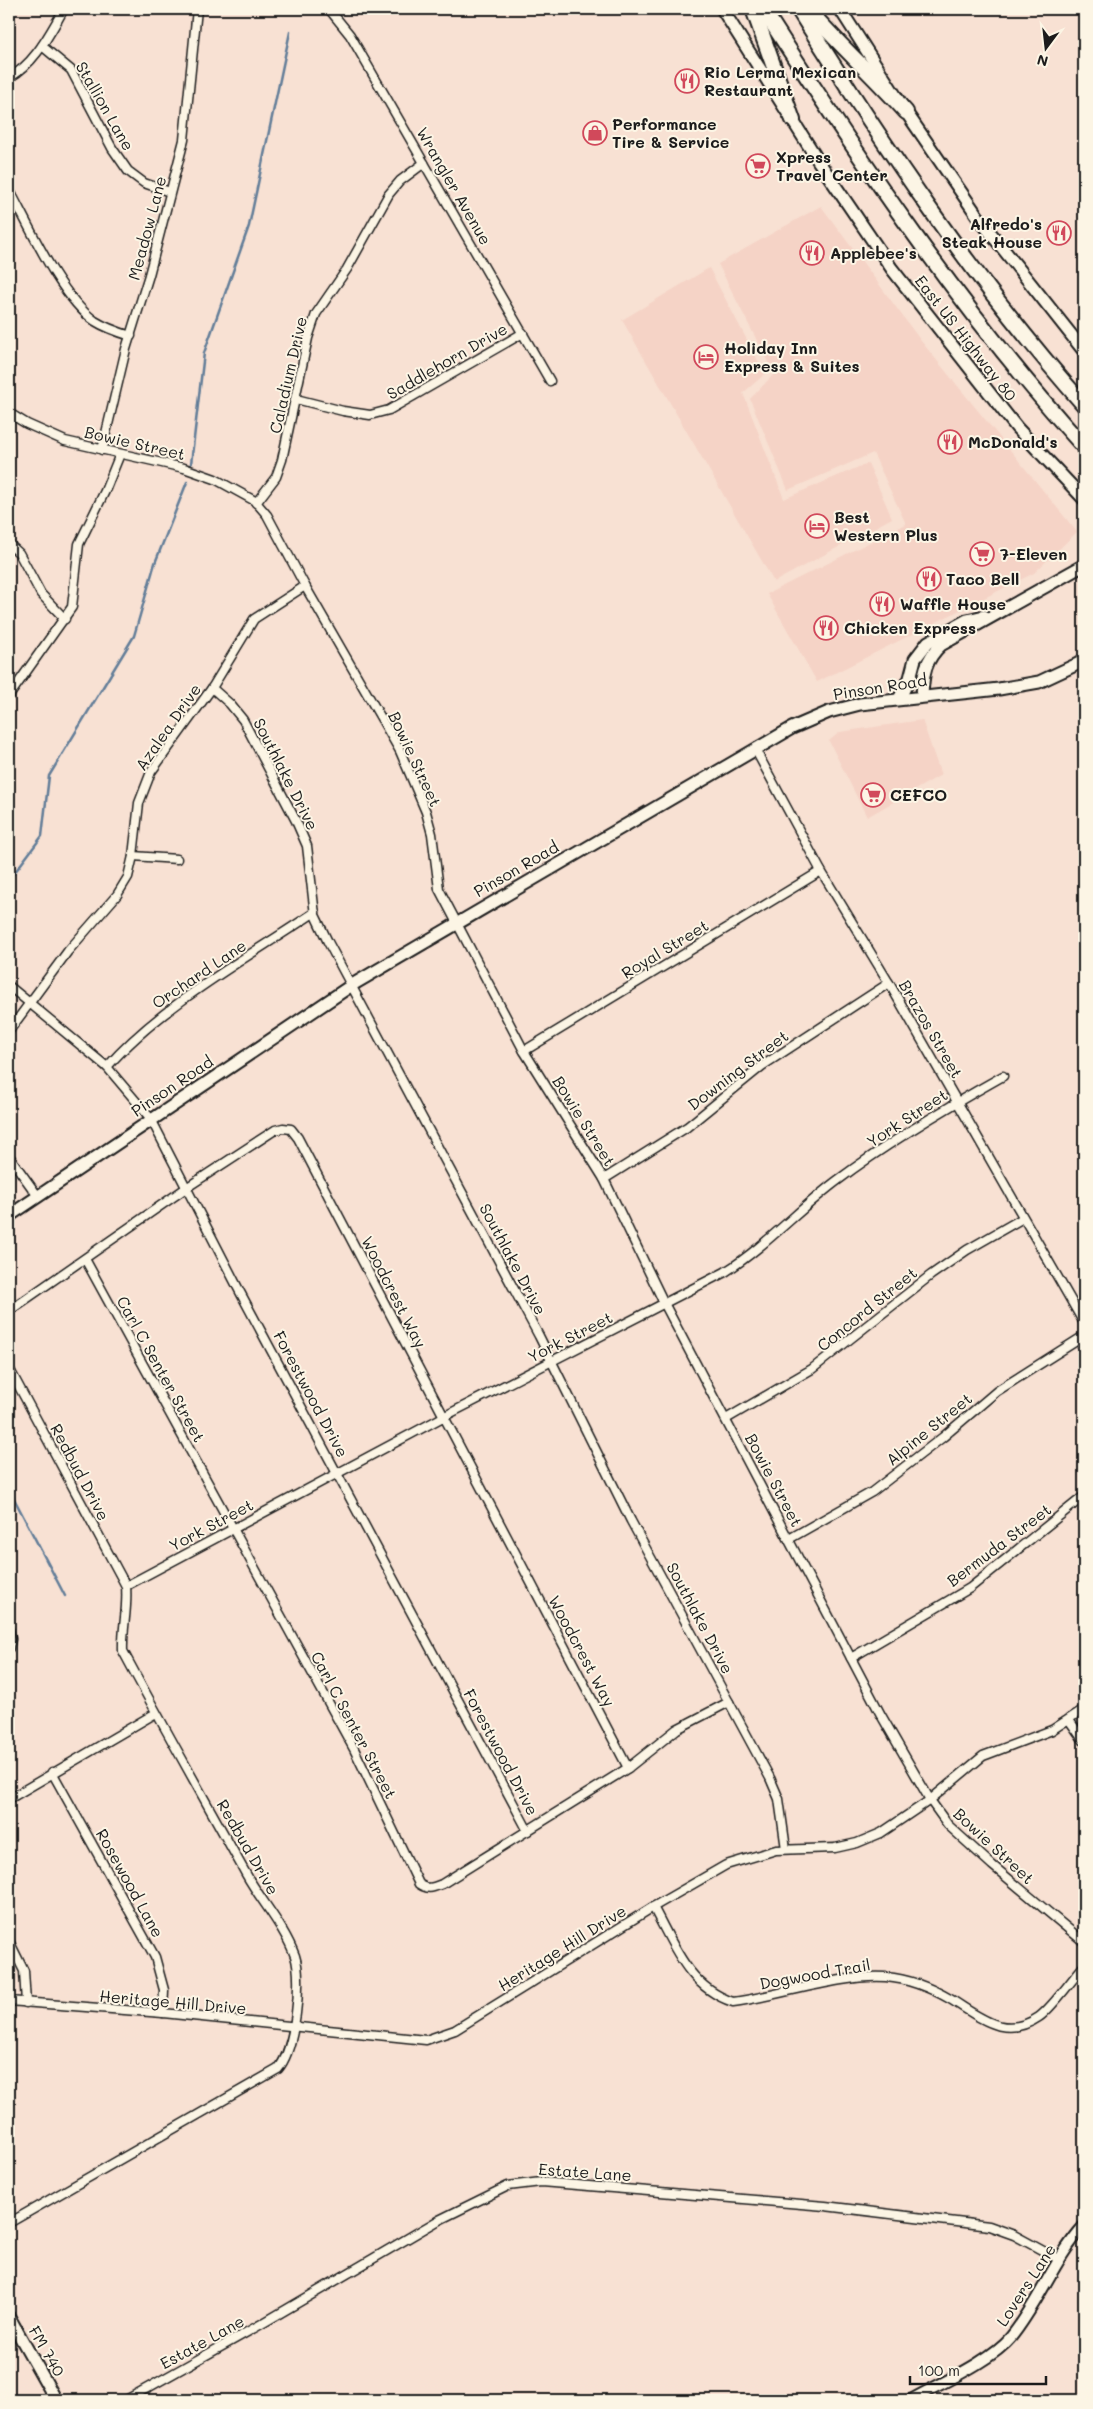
<svg xmlns="http://www.w3.org/2000/svg" width="1093" height="2409" font-family="Mali,sans-serif">
  <style>
    .built { fill: #f5d3c6 }
    .lines { fill: none; stroke-linecap: round; stroke-linejoin: round }
    .stream { stroke: #627d98; stroke-width: 2.5 }
    .minor-casing { stroke: #1c1c1c; stroke-width: 11 }
    .tertiary-casing { stroke: #1c1c1c; stroke-width: 14 }
    .secondary-casing { stroke: #1c1c1c; stroke-width: 15 }
    .motorway-casing { stroke: #1c1c1c; stroke-width: 18 }
    .minor { stroke: #fcf5e5; stroke-width: 8 }
    .tertiary { stroke: #fcf5e5; stroke-width: 10 }
    .secondary { stroke: #fcf5e5; stroke-width: 11 }
    .motorway { stroke: #fcf5e5; stroke-width: 14 }
    .labels { text-anchor: middle; stroke-width: 4; stroke-linejoin: round; paint-order: stroke }
    .poi-label { font-size: 16px; font-weight: bold; fill: #1c1c1c; stroke: #fcf5e5; text-anchor: start }
    .street-label { font-size: 16px; fill: #1c1c1c; stroke: #fcf5e5 }
  </style>
  <rect width="100%" height="100%" fill="#f8e1d3"/>
  <filter id="ink" filterUnits="userSpaceOnUse"><feTurbulence type="fractalNoise" baseFrequency=".02" numOctaves="2"/><feDisplacementMap in="SourceGraphic" scale="10" xChannelSelector="R" yChannelSelector="G"/><feConvolveMatrix kernelMatrix="1 2 1 2 8 2 1 2 1" color-interpolation-filters="sRGB"/></filter>
  <g filter="url(#ink)">
    <g class="built">
      <polygon points="821,206 921,341 1077,532 1034,573 817,682 767,594 906,524 873,453 788,490 750,399 774,374 718,264"/>
      <polygon points="709,268 765,374 743,393 784,499 868,463 892,518 774,582 622,320"/>
      <polygon points="922,720 941,775 867,817 829,741 840,732"/>
    </g>
    <g class="lines">
      <g class="stream">
        <polyline points="191,464 204,353 249,226 290,32"/>
        <polyline points="9,880 42,836 49,776 134,636 155,563 187,482"/>
        <polyline points="9,1489 65,1596"/>
      </g>
      <g class="minor-casing">
        <g id="minor">
          <polyline points="329,9 350,35 550,381"/>
          <polyline points="42,46 71,70 112,148 128,171 144,183 170,192"/>
          <path d="M 9,78 C 36,62 48,36 64,9"/>
          <path d="M 9,189 C 29,226 61,298 95,321 C 106,328 118,332 131,336"/>
          <polyline points="296,399 343,411 370,415 389,410 523,333"/>
          <polyline points="9,413 27,424 65,441 184,468 215,479 255,501 267,515 305,586 400,751 426,812 432,834 439,889 524,1051 604,1179 664,1303 881,1715 930,1800 948,1825 992,1865 1084,1942"/>
          <polyline points="102,450 126,349 149,275 184,140 197,9"/>
          <polyline points="256,503 276,477 282,460 308,338 316,314 347,269 389,194 400,181 424,163"/>
          <polyline points="9,544 19,553 41,594 65,619"/>
          <polyline points="212,688 230,704 243,720 296,821 307,846 315,915 328,942 539,1336 631,1521 770,1778 779,1799 786,1849"/>
          <polyline points="9,696 72,607 79,544 105,491 120,454"/>
          <polyline points="755,749 821,871 889,983 1084,1323"/>
          <polyline points="133,856 177,859"/>
          <polyline points="9,986 107,1067 151,1119 240,1292 528,1831"/>
          <polyline points="9,1031 68,951 117,895 128,877 133,856 139,803 151,772 212,688 254,619 305,586"/>
          <polyline points="524,1051 821,871"/>
          <path d="M 107,1067 C 160,1006 247,958 315,912"/>
          <polyline points="9,1156 37,1195"/>
          <polyline points="604,1179 687,1127 762,1066 889,983"/>
          <path d="M 85,1259 L 354,1749 L 419,1884 C 428,1890 432,1888 442,1884 L 628,1768 L 677,1729 L 729,1702"/>
          <polyline points="9,1311 186,1188 275,1130 283,1128 291,1129 298,1138 628,1768"/>
          <path d="M 9,1368 L 126,1586 C 128,1610 122,1628 123,1651 C 163,1726 205,1800 246,1874 C 261,1901 284,1926 295,1956 C 303,1980 295,2050 278,2069 L 9,2223"/>
          <polyline points="726,1419 812,1369 931,1275 967,1250 1023,1218"/>
          <polyline points="789,1539 872,1492 943,1437 997,1391 1084,1336"/>
          <path d="M 126,1586 L 443,1417 L 725,1272 C 766,1246 799,1209 838,1180 C 890,1141 946,1108 1003,1076"/>
          <polyline points="9,1629 11,1639 9,1648"/>
          <polyline points="851,1658 970,1588 1084,1496"/>
          <polyline points="1069,1720 1084,1741"/>
          <polyline points="52,1772 155,1957 164,1990 163,2013"/>
          <polyline points="9,1799 156,1713"/>
          <path d="M 653,1907 C 674,1945 688,1987 733,2002 C 780,1996 840,1974 886,1977 C 908,1979 931,1988 950,1999 C 979,2016 1004,2041 1039,2017 C 1053,2007 1072,1979 1084,1966"/>
          <polyline points="9,1941 24,1971 26,2003"/>
          <polyline points="9,2001 163,2013 426,2040 455,2030 653,1907 726,1865 776,1850 835,1848 857,1843 881,1833 930,1800 983,1756 1052,1730 1084,1709"/>
          <polyline points="126,2400 265,2322 439,2220 508,2186 541,2182 825,2206 989,2226 1014,2235 1060,2260"/>
        </g>
      </g>
      <g class="tertiary-casing">
        <path id="tertiary" d="M 911,2400 C 939,2384 991,2361 1011,2337 C 1039,2303 1054,2259 1084,2226"/>
      </g>
      <g class="secondary-casing">
        <g id="secondary">
          <polyline points="722,9 819,162 892,269 1017,428 1084,499"/>
          <polyline points="840,9 906,112 981,221 1084,351"/>
          <path d="M 922,696 C 923,674 925,660 941,645 L 1084,565"/>
          <polyline points="899,699 910,678 915,659 928,642 967,620 984,616"/>
          <polyline points="9,1216 352,985 792,728 829,712 860,704 999,689 1039,682 1084,661"/>
          <polyline points="9,2317 56,2400"/>
        </g>
      </g>
      <g class="motorway-casing">
        <g id="motorway">
          <polyline points="753,9 793,120"/>
          <path d="M 763,9 C 861,162 962,312 1084,447"/>
          <path d="M 798,9 C 885,148 975,282 1084,405"/>
          <path d="M 808,9 C 839,45 874,76 906,112"/>
        </g>
      </g>
      <use href="#minor" class="minor"/>
      <use href="#tertiary" class="tertiary"/>
      <use href="#secondary" class="secondary"/>
      <use href="#motorway" class="motorway"/>
    </g>
  </g>
  <defs>
    <g id="restaurant-ring" transform="scale(1.25)"><circle r="9.5" fill="#fcf5e5" stroke="#d1495b" stroke-width="1.5"/><path d="M-5-6h1v4h1v-4h1v4h1v-4h1v5L-1.5 .5V6h-2V.5L-5-1ZM5-6V6H3V1.5H1.5Q1.5-4 5-6Z" fill="#d1495b"/></g>
    <g id="shop-ring" transform="scale(1.25)"><circle r="9.5" fill="#fcf5e5" stroke="#d1495b" stroke-width="1.5"/><path d="M-5-2.5h2.3a2.7 3.5 0 0 1 5.4 0H5L5.5 6h-11ZM-1.5-2.5h3a1.5 2.3 0 0 0-3 0Z" fill="#d1495b"/></g>
    <g id="supermarket-ring" transform="scale(1.25)"><circle r="9.5" fill="#fcf5e5" stroke="#d1495b" stroke-width="1.5"/><path d="M-6-5.5h2.5l.6 2H6L4.5 2H-2.5L-4.4-4H-6ZM-1.5 3.2a1.3 1.3 0 1 0 .1 0ZM3 3.2a1.3 1.3 0 1 0 .1 0Z" fill="#d1495b"/></g>
    <g id="hotel-ring" transform="scale(1.25)"><circle r="9.5" fill="#fcf5e5" stroke="#d1495b" stroke-width="1.5"/><path d="M-6-4.5h1.5V1H6V5H4.5V3h-9V5H-6ZM-4 0a1.8 1.8 0 1 1 3.6 0ZM.5 0V-2.5h3Q6-2.5 6 0Z" fill="#d1495b"/></g>
  </defs>
  <g fill-rule="evenodd">
    <use href="#restaurant-ring" x="687" y="81"/>
    <use href="#shop-ring" x="595" y="133"/>
    <use href="#supermarket-ring" x="758" y="166"/>
    <use href="#restaurant-ring" x="1059" y="233"/>
    <use href="#restaurant-ring" x="812" y="253"/>
    <use href="#hotel-ring" x="706" y="357"/>
    <use href="#restaurant-ring" x="950" y="442"/>
    <use href="#hotel-ring" x="817" y="526"/>
    <use href="#supermarket-ring" x="982" y="554"/>
    <use href="#restaurant-ring" x="929" y="579"/>
    <use href="#restaurant-ring" x="882" y="604"/>
    <use href="#restaurant-ring" x="826" y="628"/>
    <use href="#supermarket-ring" x="873" y="795"/>
  </g>
  <g class="labels">
    <g class="poi-label">
      <text x="704" y="78">Rio Lerma Mexican<tspan x="704" dy="18">Restaurant</tspan></text>
      <text x="612" y="130">Performance<tspan x="612" dy="18">Tire &amp; Service</tspan></text>
      <text x="776" y="163">Xpress<tspan x="776" dy="18">Travel Center</tspan></text>
      <text x="1042" y="230" text-anchor="end">Alfredo's<tspan x="1042" dy="18">Steak House</tspan></text>
      <text x="830" y="259">Applebee's</text>
      <text x="724" y="354">Holiday Inn<tspan x="724" dy="18">Express &amp; Suites</tspan></text>
      <text x="968" y="448">McDonald's</text>
      <text x="834" y="523">Best<tspan x="834" dy="18">Western Plus</tspan></text>
      <text x="1000" y="560">7-Eleven</text>
      <text x="946" y="585">Taco Bell</text>
      <text x="900" y="610">Waffle House</text>
      <text x="844" y="634">Chicken Express</text>
      <text x="890" y="801">CEFCO</text>
    </g>
    <g class="street-label">
      <text transform="translate(105 106) rotate(60)" y="6">Stallion Lane</text>
      <text transform="translate(454 186) rotate(60)" y="6">Wrangler Avenue</text>
      <text transform="translate(147 228) rotate(-75)" y="6">Meadow Lane</text>
      <text transform="translate(966 338) rotate(52)" y="6">East US Highway 80</text>
      <text transform="translate(447 361) rotate(-30)" y="6">Saddlehorn Drive</text>
      <text transform="translate(288 375) rotate(-77)" y="6">Caladium Drive</text>
      <text transform="translate(135 443) rotate(13)" y="6">Bowie Street</text>
      <text transform="translate(880 687) rotate(-9)" y="6">Pinson Road</text>
      <text transform="translate(168 727) rotate(-55)" y="6">Azalea Drive</text>
      <text transform="translate(415 759) rotate(65)" y="6">Bowie Street</text>
      <text transform="translate(286 774) rotate(63)" y="6">Southlake Drive</text>
      <text transform="translate(516 869) rotate(-30)" y="6">Pinson Road</text>
      <text transform="translate(665 949) rotate(-31)" y="6">Royal Street</text>
      <text transform="translate(199 974) rotate(-34)" y="6">Orchard Lane</text>
      <text transform="translate(931 1029) rotate(60)" y="6">Brazos Street</text>
      <text transform="translate(738 1070) rotate(-37)" y="6">Downing Street</text>
      <text transform="translate(172 1086) rotate(-34)" y="6">Pinson Road</text>
      <text transform="translate(907 1118) rotate(-33)" y="6">York Street</text>
      <text transform="translate(584 1121) rotate(58)" y="6">Bowie Street</text>
      <text transform="translate(513 1259) rotate(62)" y="6">Southlake Drive</text>
      <text transform="translate(394 1292) rotate(63)" y="6">Woodcrest Way</text>
      <text transform="translate(867 1309) rotate(-39)" y="6">Concord Street</text>
      <text transform="translate(570 1337) rotate(-27)" y="6">York Street</text>
      <text transform="translate(161 1369) rotate(61)" y="6">Carl C Senter Street</text>
      <text transform="translate(311 1394) rotate(62)" y="6">Forestwood Drive</text>
      <text transform="translate(929 1429) rotate(-39)" y="6">Alpine Street</text>
      <text transform="translate(80 1472) rotate(62)" y="6">Redbud Drive</text>
      <text transform="translate(774 1480) rotate(62)" y="6">Bowie Street</text>
      <text transform="translate(211 1525) rotate(-28)" y="6">York Street</text>
      <text transform="translate(999 1545) rotate(-37)" y="6">Bermuda Street</text>
      <text transform="translate(700 1618) rotate(62)" y="6">Southlake Drive</text>
      <text transform="translate(582 1651) rotate(62)" y="6">Woodcrest Way</text>
      <text transform="translate(354 1725) rotate(62)" y="6">Carl C Senter Street</text>
      <text transform="translate(501 1752) rotate(62)" y="6">Forestwood Drive</text>
      <text transform="translate(994 1846) rotate(43)" y="6">Bowie Street</text>
      <text transform="translate(248 1847) rotate(60)" y="6">Redbud Drive</text>
      <text transform="translate(130 1883) rotate(61)" y="6">Rosewood Lane</text>
      <text transform="translate(562 1948) rotate(-32)" y="6">Heritage Hill Drive</text>
      <text transform="translate(815 1974) rotate(-10)" y="6">Dogwood Trail</text>
      <text transform="translate(173 2002) rotate(5)" y="6">Heritage Hill Drive</text>
      <text transform="translate(585 2172) rotate(4)" y="6">Estate Lane</text>
      <text transform="translate(1026 2285) rotate(-57)" y="6">Lovers Lane</text>
      <text transform="translate(202 2342) rotate(-29)" y="6">Estate Lane</text>
      <text transform="translate(47 2351) rotate(60)" y="6">FM 740</text>
    </g>
  </g>
  <rect width="1093" height="2409" fill="none" stroke="#fcf5e5" stroke-width="30"/>
  <rect x="15" y="15" width="1063" height="2379" fill="none" stroke="#1c1c1c" stroke-width="2" filter="url(#ink)"/>
  <g transform="translate(1046 48) rotate(195)" stroke="#fcf5e5" stroke-width="4" paint-order="stroke">
  <path d="M0-4L9 19L0 12L-9 19Z" fill="#1c1c1c"/>
  <text y="-8" font-size="14" font-weight="bold" text-anchor="middle" fill="#1c1c1c">N</text>
  </g>
  <path d="M910 2376v8h136v-8" fill="none" stroke="#1c1c1c" stroke-width="2.5"/>
  <text x="918" y="2376" font-size="15" fill="#1c1c1c" stroke="#fcf5e5" stroke-width="4" paint-order="stroke">100 m</text>
</svg>
